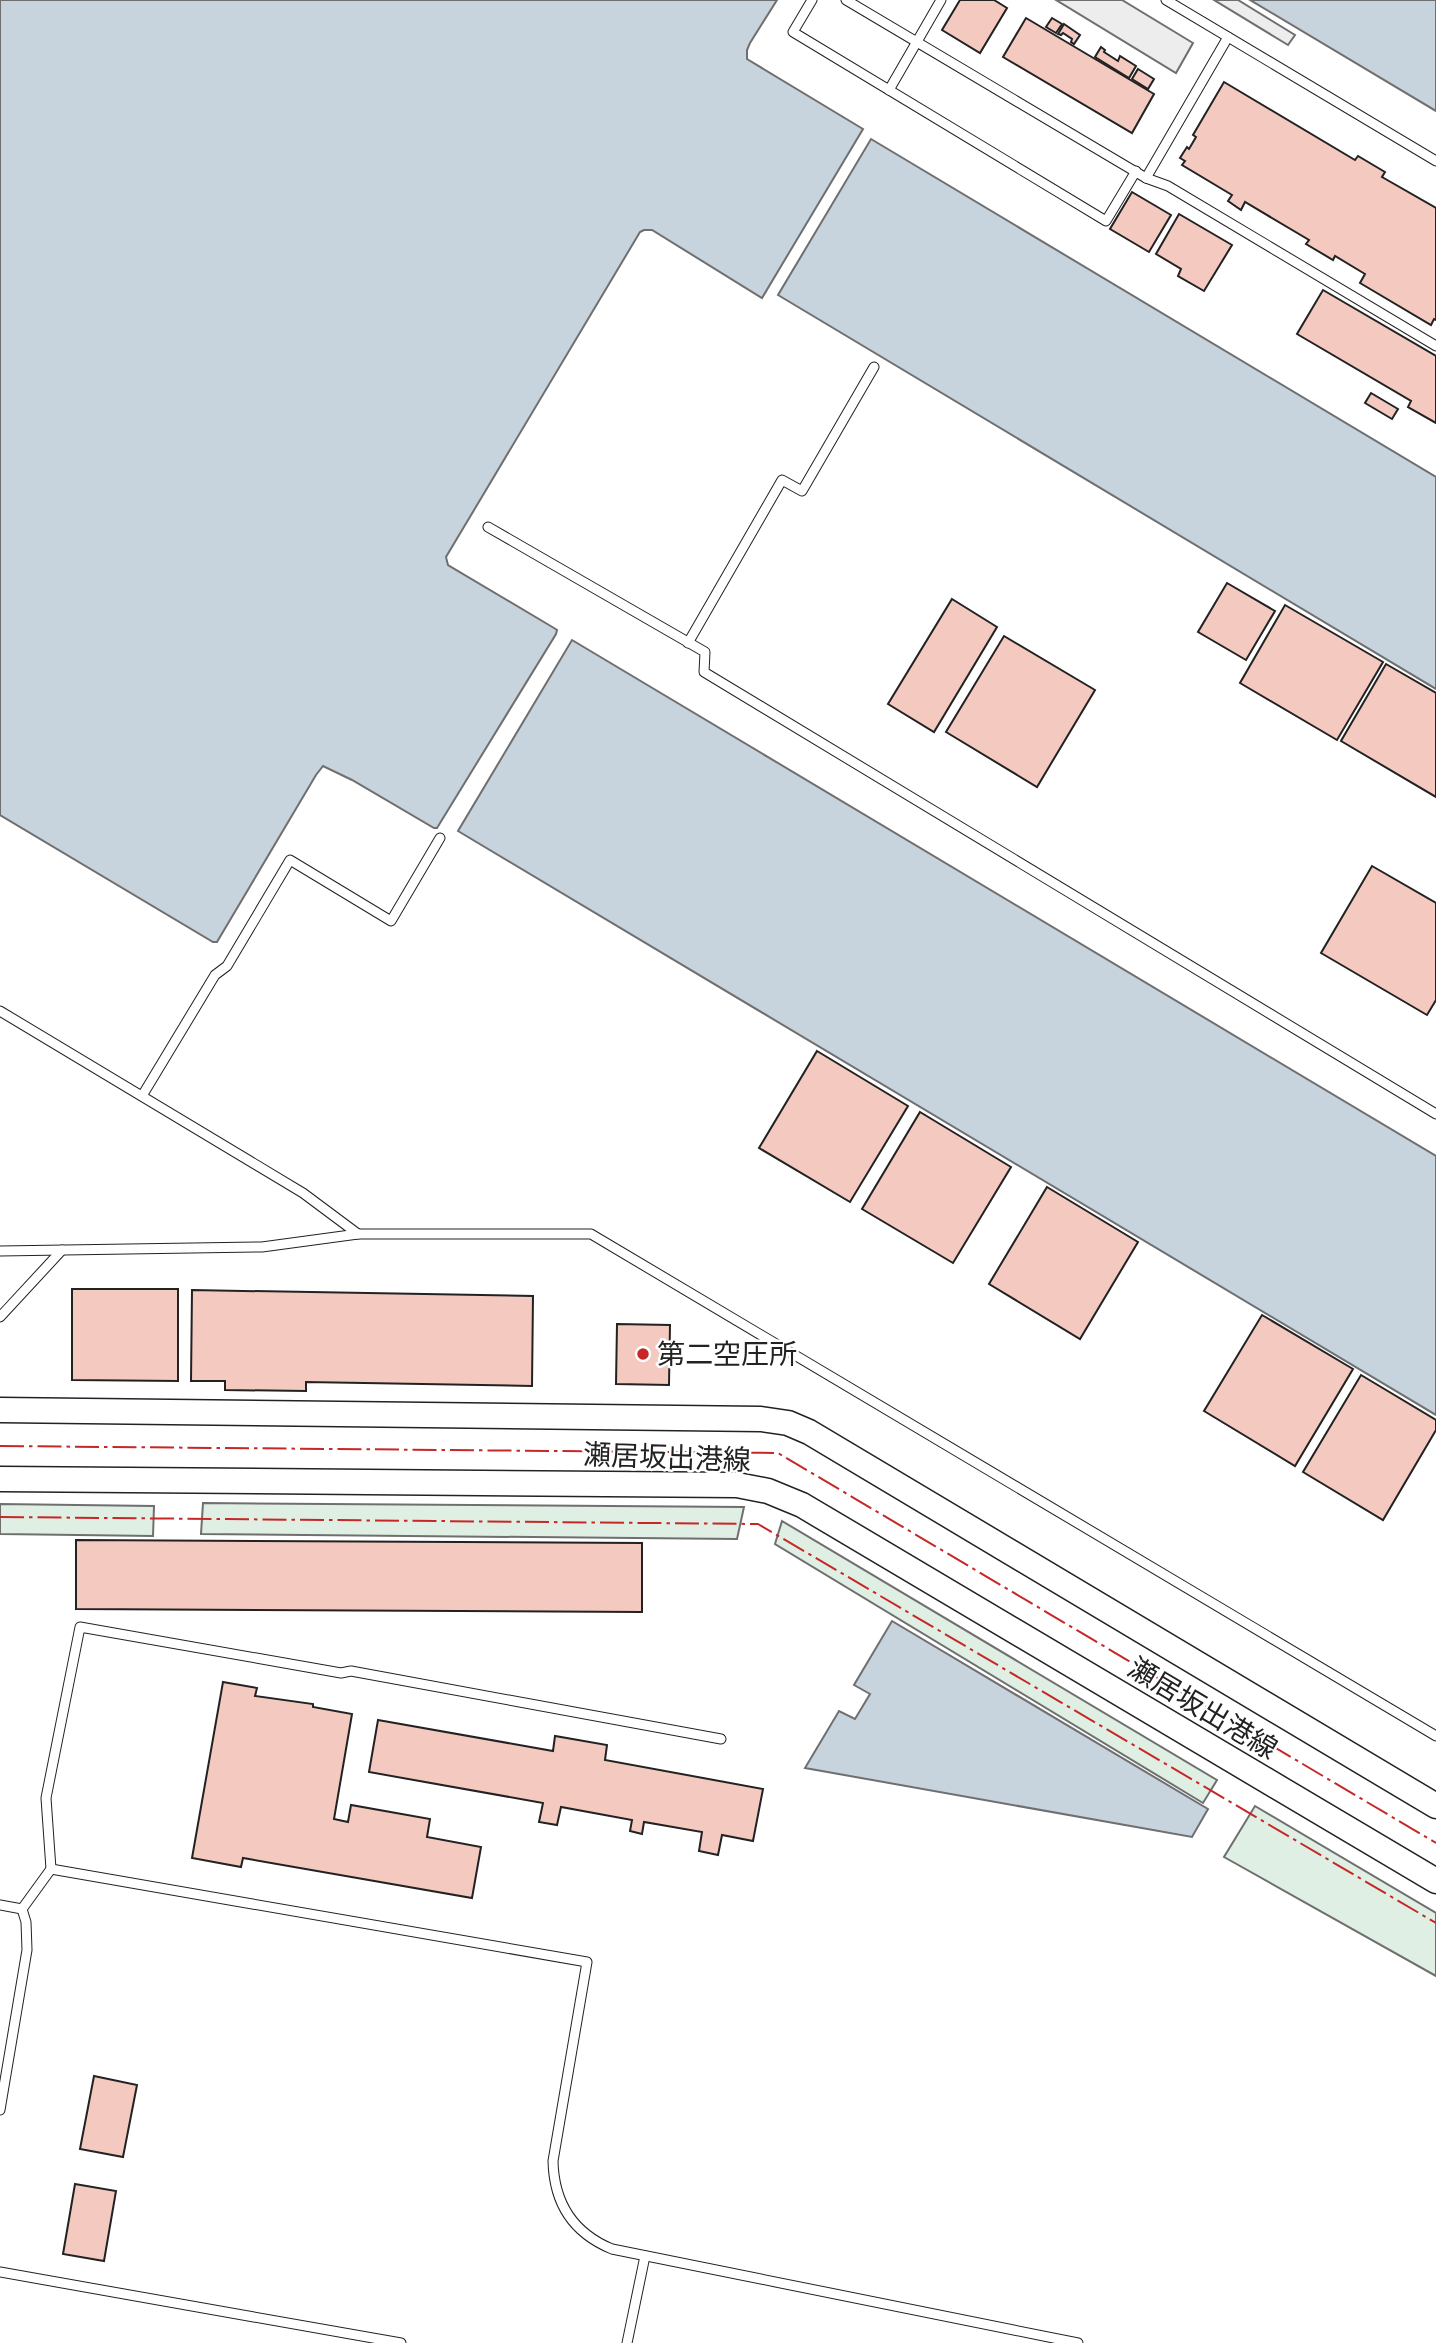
<svg xmlns="http://www.w3.org/2000/svg" width="1436" height="2343" font-family="Jost,'Noto Sans JP',sans-serif">
  <style>
    .green { fill: #e0efe3; stroke: #6f6f6f; stroke-width: 2 }
    .parking { fill: #ededed; stroke: #6f6f6f; stroke-width: 2 }
    .water { fill: #c7d3dd; stroke: #6f6f6f; stroke-width: 2 }
    .building { fill: #f3c9c0; stroke: #222; stroke-width: 2 }
    .lines { fill: none; stroke-linecap: round; stroke-linejoin: round }
    .service-casing { stroke: #222; stroke-width: 11 }
    .secondary-casing { stroke: #222; stroke-width: 27 }
    .service { stroke: #fff; stroke-width: 9 }
    .secondary { stroke: #fff; stroke-width: 24 }
    .power { stroke: #c62828; stroke-width: 2; stroke-dasharray: 24 5 3.5 5; stroke-linecap: butt }
    .poi-dot { fill: #c62828; stroke: #fff; stroke-width: 2.5 }
    .labels { text-anchor: middle; stroke-width: 5; stroke-linejoin: round; paint-order: stroke }
    .poi-label { font-size: 28px; fill: #222; stroke: #fff; text-anchor: start }
    .street-label { font-size: 28px; fill: #222; stroke: #fff }
  </style>
  <rect width="100%" height="100%" fill="#fff"/>
  <g class="green">
    <polygon points="203,1503 744,1507 737,1539 201,1534"/>
    <polygon points="0,1504 154,1506 153,1536 0,1534"/>
    <polygon points="782,1521 1217,1780 1203,1803 775,1544"/>
    <polygon points="1255,1806 1436,1913 1436,1976 1224,1857"/>
  </g>
  <g class="parking">
    <polygon points="1056,0 1122,0 1193,43 1176,73"/>
    <polygon points="1214,0 1238,0 1295,35 1288,45"/>
  </g>
  <g class="water">
    <polygon points="0,0 777,0 750,43 747,50 747,59 863,129 762,298 652,230 644,230 640,232 446,557 448,565 554,628 557,630 556,634 437,828 434,828 352,780 323,766 316,775 217,942 213,942 0,815"/>
    <polygon points="1250,0 1436,0 1436,111"/>
    <polygon points="871,139 1436,477 1436,689 778,295"/>
    <polygon points="572,640 1436,1156 1436,1415 458,831"/>
    <polygon points="892,1621 1208,1809 1192,1837 805,1768 839,1711 855,1719 870,1694 854,1685"/>
  </g>
  <g class="building">
    <polygon points="960,0 994,0 1007,8 980,53 942,30"/>
    <polygon points="1026,18 1154,94 1132,133 1003,57"/>
    <polygon points="1052,18 1062,24 1056,33 1046,27"/>
    <polygon points="1064,24 1080,35 1074,44 1071,42 1072,39 1063,33 1061,35 1058,34"/>
    <polygon points="1101,47 1105,50 1104,52 1118,61 1120,56 1136,66 1129,78 1095,57"/>
    <polygon points="1138,69 1154,79 1148,89 1132,79"/>
    <polygon points="1224,82 1355,160 1358,156 1385,172 1382,177 1436,208 1436,320 1434,319 1431,325 1360,283 1365,274 1335,256 1333,260 1306,244 1309,240 1245,202 1241,210 1228,201 1232,195 1182,165 1185,161 1180,158 1187,147 1189,149 1196,137 1193,135"/>
    <polygon points="1132,192 1171,215 1149,252 1110,229"/>
    <polygon points="1179,214 1232,245 1204,291 1178,276 1181,269 1156,254"/>
    <polygon points="1323,290 1436,356 1436,423 1408,407 1411,401 1297,334"/>
    <polygon points="1371,393 1398,409 1392,419 1365,403"/>
    <polygon points="1227,583 1275,611 1246,660 1198,632"/>
    <polygon points="952,599 997,627 934,732 888,704"/>
    <polygon points="1285,605 1383,662 1337,740 1240,683"/>
    <polygon points="1004,636 1095,690 1037,787 946,732"/>
    <polygon points="1386,664 1436,693 1436,797 1341,741"/>
    <polygon points="1372,866 1436,903 1436,1000 1427,1015 1321,953"/>
    <polygon points="817,1051 908,1106 850,1202 759,1148"/>
    <polygon points="920,1112 1011,1167 953,1263 862,1209"/>
    <polygon points="1047,1187 1138,1242 1080,1339 989,1284"/>
    <polygon points="72,1289 178,1289 178,1381 72,1380"/>
    <polygon points="192,1290 533,1296 532,1386 306,1382 306,1391 225,1390 225,1381 191,1381"/>
    <polygon points="1262,1315 1353,1369 1295,1466 1204,1411"/>
    <polygon points="617,1324 670,1325 669,1385 616,1384"/>
    <polygon points="1361,1375 1436,1420 1436,1430 1383,1520 1303,1472"/>
    <polygon points="76,1540 642,1543 642,1612 76,1609"/>
    <polygon points="223,1682 257,1688 255,1696 313,1704 313,1707 352,1714 334,1819 348,1822 351,1805 430,1819 427,1837 481,1847 472,1898 243,1858 241,1867 192,1858"/>
    <polygon points="378,1720 553,1751 555,1736 607,1745 605,1760 763,1789 753,1841 722,1835 718,1855 699,1851 702,1832 644,1822 642,1834 630,1831 632,1820 561,1807 557,1825 539,1822 543,1803 369,1772"/>
    <polygon points="94,2076 137,2085 123,2157 80,2149"/>
    <polygon points="75,2184 116,2191 104,2261 63,2254"/>
  </g>
  <g class="lines">
    <g class="service-casing">
      <g id="service">
        <polyline points="812,0 793,32 1106,221 1136,171"/>
        <polyline points="846,0 1146,178 1168,186 1436,346"/>
        <polyline points="1166,0 1436,161"/>
        <polyline points="889,90 941,0"/>
        <polyline points="1146,178 1228,37"/>
        <polyline points="488,527 705,652 704,672 1436,1114"/>
        <polyline points="688,643 782,480 802,491 874,367"/>
        <polyline points="0,1011 303,1193 358,1234"/>
        <polyline points="142,1096 215,975 227,966 290,860 391,921 440,838"/>
        <polyline points="0,1251 262,1247 358,1234 591,1234 1436,1736"/>
        <polyline points="0,1317 62,1250"/>
        <polyline points="51,1869 46,1798 80,1627 341,1673 351,1671 721,1739"/>
        <polyline points="0,1905 22,1909"/>
        <path d="M 22,1909 L 51,1869 L 587,1962 L 553,2161 C 554,2203 573,2233 612,2249 L 1078,2343"/>
        <polyline points="0,2110 27,1950 26,1922 22,1909"/>
        <polyline points="0,2272 401,2343"/>
        <polyline points="627,2343 645,2256"/>
      </g>
    </g>
    <g class="secondary-casing">
      <g id="secondary">
        <polyline points="0,1410 761,1419 788,1423 809,1432 1436,1806"/>
        <polyline points="0,1479 737,1485 768,1491 802,1505 1436,1881"/>
      </g>
    </g>
    <use href="#service" class="service"/>
    <use href="#secondary" class="secondary"/>
    <g class="power">
      <polyline points="0,1446 778,1453 1436,1843"/>
      <polyline points="0,1517 758,1524 1436,1923"/>
    </g>
  </g>
  <circle class="poi-dot" cx="643" cy="1354" r="7"/>
  <g class="labels">
    <g class="poi-label">
      <text x="657" y="1364">第二空圧所</text>
    </g>
    <g class="street-label">
      <text transform="translate(667 1457) rotate(2)" y="10">瀬居坂出港線</text>
      <text transform="translate(1203 1708) rotate(31)" y="10">瀬居坂出港線</text>
    </g>
  </g>
</svg>
